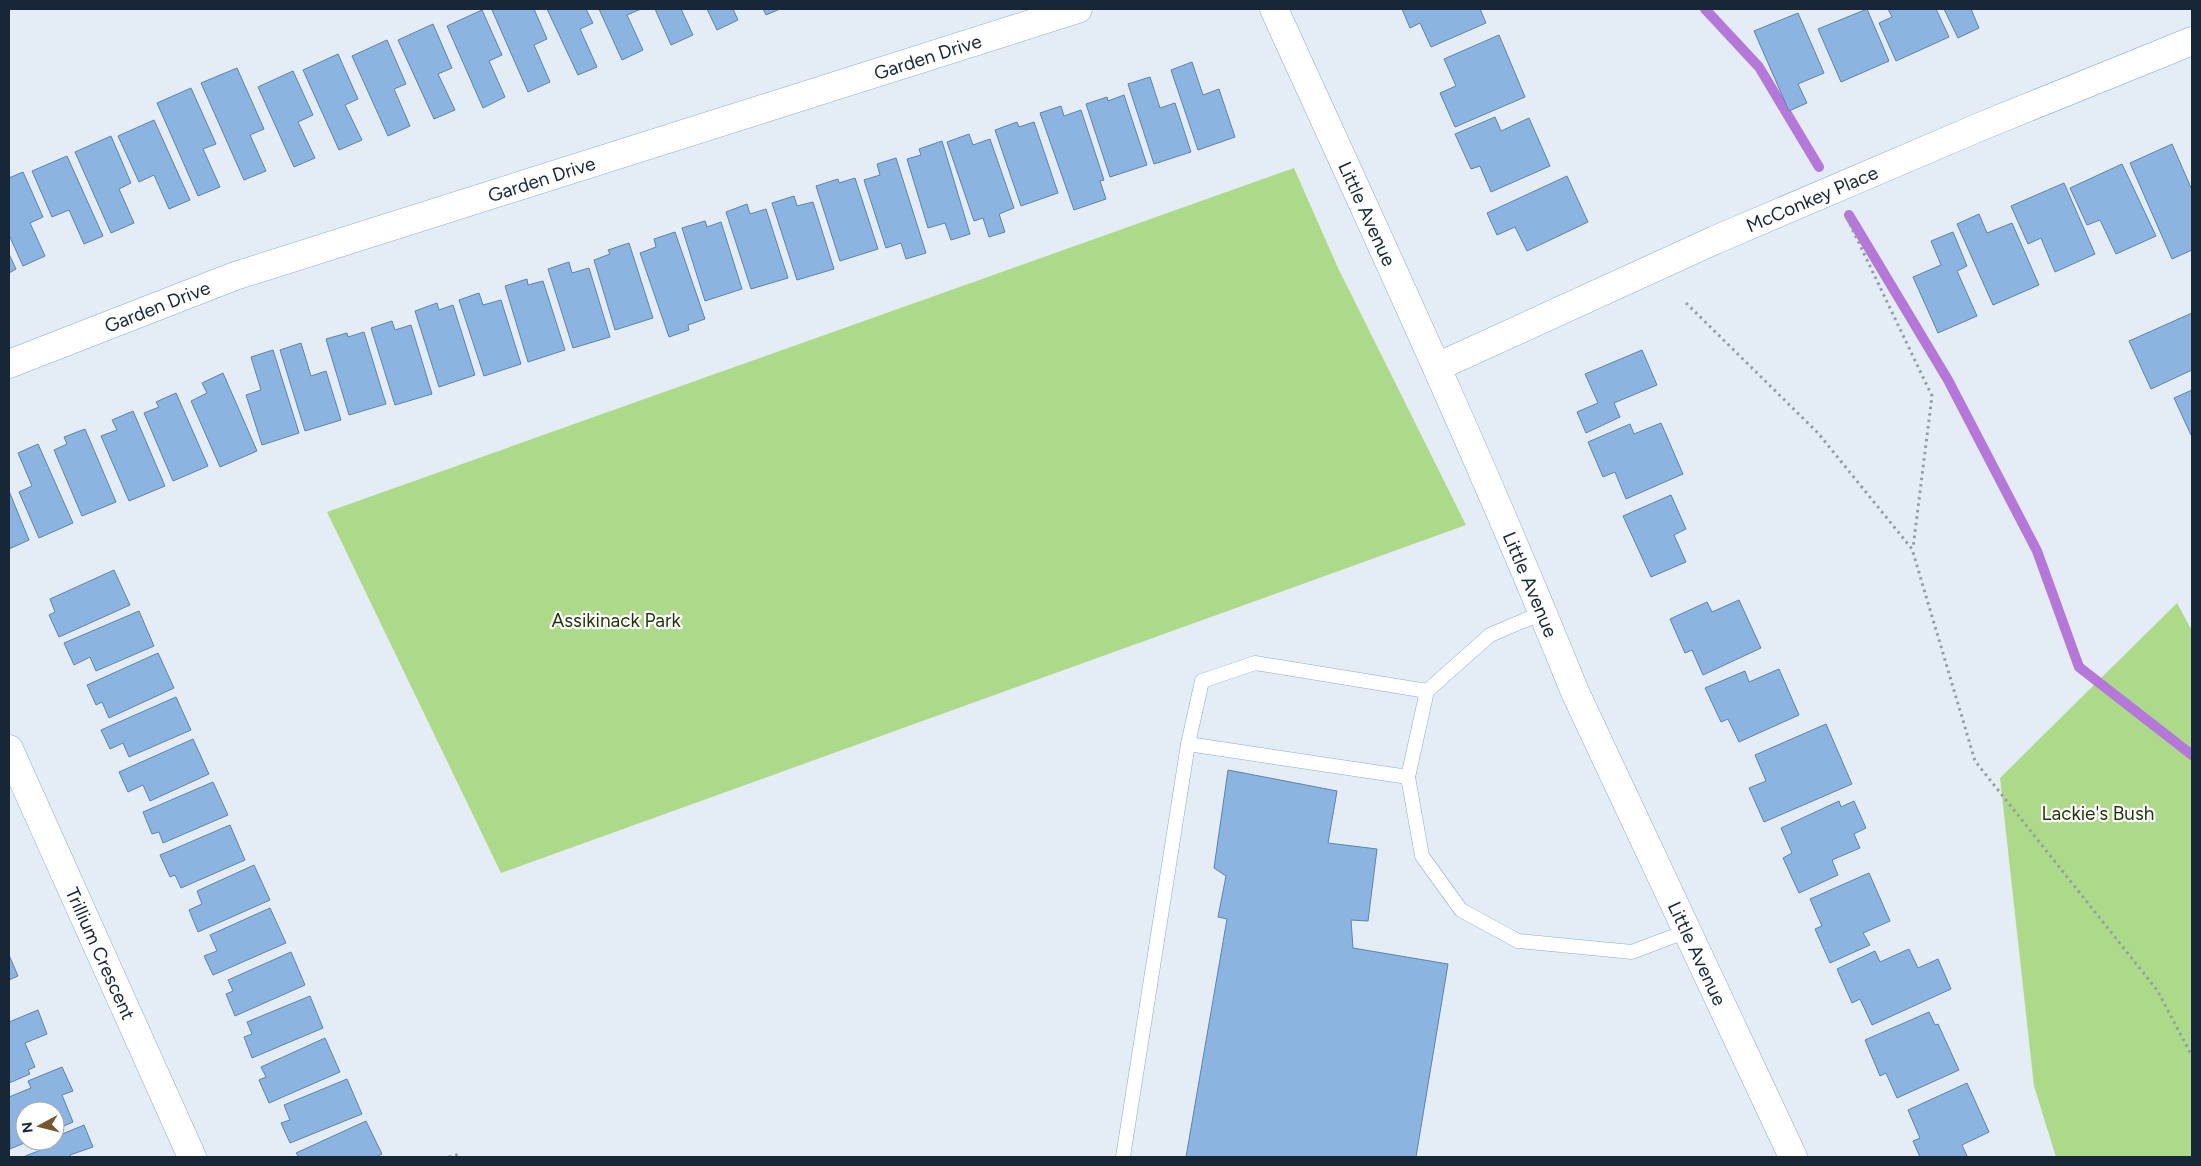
<svg xmlns="http://www.w3.org/2000/svg" width="2201" height="1166" font-family="Figtree,sans-serif">
  <style>
    .green { fill: #adda88 }
    .lines { fill: none; stroke-linecap: round; stroke-linejoin: round }
    .stream { stroke: #b577d9; stroke-width: 10 }
    .building { fill: #8cb4e1; stroke: #5d83ad }
    .lane-casing { stroke: #85add9; stroke-width: 15 }
    .street-casing { stroke: #85add9; stroke-width: 29 }
    .secondary-casing { stroke: #85add9; stroke-width: 29 }
    .path { stroke: #929da9; stroke-width: 3; stroke-dasharray: 2.5 4; stroke-linecap: butt }
    .lane { stroke: #fff; stroke-width: 14 }
    .street { stroke: #fff; stroke-width: 28 }
    .secondary { stroke: #fff; stroke-width: 28 }
    .labels { text-anchor: middle; stroke-width: 4.5; stroke-linejoin: round; paint-order: stroke }
    .street-label { font-size: 19px; fill: #172738; stroke: #fff }
    .park-label { font-size: 19px; fill: #1f3508; stroke: #fff }
  </style>
  <rect width="100%" height="100%" fill="#e4ecf5"/>
  <g class="green">
    <polygon points="1294,168 1338,268 1466,525 501,873 327,512"/>
    <polygon points="2177,603 2192,631 2192,1157 2056,1157 2034,1086 2000,778"/>
  </g>
  <g class="lines">
    <g class="stream">
      <polyline points="1705,9 1759,67 1819,167"/>
      <polyline points="1849,215 1948,380 2037,551 2079,667 2192,755"/>
    </g>
  </g>
  <g class="building">
    <polygon points="495,9 534,9 547,39 534,45 550,82 528,92 492,10"/>
    <polygon points="547,9 586,9 593,23 580,29 597,67 578,75"/>
    <polygon points="599,9 641,9 627,15 643,50 622,60"/>
    <polygon points="655,9 681,9 693,35 671,45"/>
    <polygon points="707,9 733,9 738,20 717,30"/>
    <polygon points="763,9 780,9 766,15"/>
    <polygon points="1402,9 1480,9 1486,23 1431,47 1420,23 1410,28"/>
    <polygon points="1867,9 1889,61 1841,82 1818,29"/>
    <polygon points="1888,9 1936,9 1949,37 1896,61 1879,23 1892,17"/>
    <polygon points="1944,9 1971,9 1979,28 1958,38"/>
    <polygon points="482,10 502,55 489,61 505,97 483,108 447,26"/>
    <polygon points="1798,13 1824,73 1798,84 1807,103 1789,111 1754,31"/>
    <polygon points="433,24 452,68 438,74 455,110 434,119 398,40"/>
    <polygon points="1499,35 1525,97 1455,127 1440,93 1456,86 1444,59"/>
    <polygon points="387,40 406,84 394,89 410,126 388,136 352,56"/>
    <polygon points="338,54 358,99 345,105 362,140 339,150 303,70"/>
    <polygon points="1192,62 1203,95 1219,89 1235,137 1198,150 1171,70"/>
    <polygon points="237,68 264,129 250,135 266,171 244,180 201,83"/>
    <polygon points="293,71 313,115 298,122 315,158 294,167 258,87"/>
    <polygon points="1150,77 1160,108 1175,103 1191,152 1154,164 1128,84"/>
    <polygon points="191,88 216,144 203,149 220,187 198,196 157,103"/>
    <polygon points="1124,95 1147,165 1110,177 1086,104 1107,97 1108,101"/>
    <polygon points="1061,106 1064,116 1081,110 1104,180 1100,181 1106,199 1074,210 1040,113"/>
    <polygon points="1495,117 1501,131 1529,118 1550,166 1491,192 1480,166 1471,169 1455,134"/>
    <polygon points="154,120 190,200 169,209 154,175 139,182 118,136"/>
    <polygon points="1017,122 1019,127 1034,122 1058,193 1021,206 995,130"/>
    <polygon points="969,134 973,145 990,139 1014,208 999,214 1005,232 989,237 983,218 974,221 947,142"/>
    <polygon points="111,136 131,183 119,189 134,223 111,233 75,152"/>
    <polygon points="942,141 970,234 951,240 945,223 928,228 907,159 921,155 919,149"/>
    <polygon points="2172,144 2192,190 2192,250 2172,259 2130,163"/>
    <polygon points="67,156 103,236 84,244 69,210 52,217 32,171"/>
    <polygon points="896,158 926,253 906,259 901,243 886,248 864,180 880,175 877,164"/>
    <polygon points="2122,164 2156,236 2116,254 2100,220 2087,225 2070,188"/>
    <polygon points="23,172 43,217 30,223 45,256 23,266 9,235 9,178"/>
    <polygon points="1567,176 1588,222 1527,251 1515,227 1497,235 1487,213"/>
    <polygon points="855,178 878,249 840,261 816,186 838,179 839,183"/>
    <polygon points="2064,183 2095,254 2055,272 2041,238 2028,244 2011,206"/>
    <polygon points="794,196 797,206 813,202 834,269 797,280 772,203"/>
    <polygon points="747,204 750,214 766,209 788,278 751,289 726,212"/>
    <polygon points="1979,214 1987,233 2012,223 2039,285 1993,305 1957,224"/>
    <polygon points="705,221 707,227 721,222 742,289 705,301 682,228"/>
    <polygon points="675,232 705,319 688,325 689,330 669,337 640,253 656,247 654,239"/>
    <polygon points="1953,232 1967,266 1957,271 1977,316 1938,333 1913,277 1941,265 1931,241"/>
    <polygon points="629,243 653,318 615,330 594,260 610,254 608,250"/>
    <polygon points="9,254 16,269 9,273"/>
    <polygon points="569,262 572,273 589,268 610,337 573,348 548,269"/>
    <polygon points="527,279 528,285 543,281 565,350 528,362 505,286"/>
    <polygon points="479,293 483,305 501,300 521,364 484,376 459,300"/>
    <polygon points="437,303 439,310 453,305 475,375 439,387 415,311"/>
    <polygon points="2192,313 2192,370 2151,389 2129,341"/>
    <polygon points="392,321 395,330 411,325 432,394 395,405 371,328"/>
    <polygon points="364,332 386,404 349,415 326,339 347,333 348,337"/>
    <polygon points="301,343 311,376 326,371 341,420 305,431 280,350"/>
    <polygon points="273,350 299,433 262,445 246,395 261,390 251,357"/>
    <polygon points="1642,350 1657,385 1614,403 1620,417 1586,433 1577,412 1598,403 1585,374"/>
    <polygon points="223,373 257,451 220,467 191,401 207,393 202,383"/>
    <polygon points="2192,390 2192,434 2191,435 2174,398"/>
    <polygon points="176,393 208,466 173,481 144,413 159,407 156,402"/>
    <polygon points="133,411 165,486 129,501 101,436 117,430 112,420"/>
    <polygon points="1661,423 1683,474 1626,499 1615,472 1603,477 1588,442 1630,424 1634,434"/>
    <polygon points="85,429 116,502 82,516 54,450 67,444 64,437"/>
    <polygon points="38,444 73,523 39,538 19,492 32,486 18,453"/>
    <polygon points="9,491 29,540 9,549"/>
    <polygon points="1671,495 1686,529 1674,535 1686,562 1651,577 1623,516"/>
    <polygon points="114,570 130,605 59,637 49,615 55,612 50,599"/>
    <polygon points="1739,600 1761,648 1703,675 1692,650 1685,653 1670,619 1707,602 1712,612"/>
    <polygon points="139,611 154,646 96,671 90,657 74,665 64,643"/>
    <polygon points="158,653 174,688 109,718 102,702 96,705 87,685"/>
    <polygon points="1779,669 1799,715 1739,742 1728,719 1721,722 1705,688 1745,671 1749,682"/>
    <polygon points="176,697 191,730 129,757 123,743 110,749 101,730"/>
    <polygon points="1826,724 1852,784 1764,822 1749,788 1766,781 1755,755"/>
    <polygon points="193,739 209,774 150,801 143,785 128,792 119,772"/>
    <polygon points="1228,770 1337,791 1328,843 1377,849 1368,921 1351,920 1353,948 1448,964 1416,1157 1186,1157 1227,919 1218,917 1226,876 1214,868"/>
    <polygon points="213,782 228,815 163,843 159,832 152,834 143,812"/>
    <polygon points="1839,801 1841,807 1854,801 1866,828 1854,834 1860,848 1832,860 1838,875 1799,893 1783,858 1792,853 1781,828"/>
    <polygon points="230,825 245,860 181,888 175,875 170,877 160,855"/>
    <polygon points="254,865 270,900 198,932 189,910 202,904 197,891"/>
    <polygon points="1869,873 1890,921 1863,933 1870,945 1830,963 1815,929 1822,926 1810,899"/>
    <polygon points="270,908 286,943 213,975 204,956 217,951 210,935"/>
    <polygon points="1909,949 1918,968 1938,959 1951,989 1872,1025 1860,999 1852,1003 1837,969 1875,951 1880,962"/>
    <polygon points="291,952 305,985 235,1016 226,994 233,991 228,980"/>
    <polygon points="9,955 18,976 9,980"/>
    <polygon points="310,996 323,1028 252,1058 244,1037 252,1034 247,1022"/>
    <polygon points="38,1010 47,1034 25,1043 35,1067 28,1070 30,1074 9,1083 9,1022"/>
    <polygon points="1929,1012 1935,1025 1938,1024 1959,1070 1897,1098 1886,1073 1880,1076 1865,1040"/>
    <polygon points="325,1038 340,1072 269,1103 259,1080 266,1077 261,1067"/>
    <polygon points="62,1067 73,1091 62,1095 73,1122 55,1130 55,1111 25,1111 25,1141 29,1141 10,1149 9,1097 31,1088 28,1081"/>
    <polygon points="347,1079 362,1114 290,1143 281,1123 290,1120 284,1105"/>
    <polygon points="1967,1083 1989,1132 1962,1145 1967,1156 1965,1157 1920,1157 1913,1141 1920,1138 1908,1110"/>
    <polygon points="366,1121 382,1154 376,1157 299,1157 296,1153"/>
    <polygon points="84,1125 93,1147 70,1155 71,1157 23,1157 51,1146 49,1141 55,1141 55,1137"/>
  </g>
  <g class="lines">
    <g class="lane-casing">
      <g id="lane">
        <polyline points="1544,612 1490,635 1427,691 1408,777 1422,856 1461,910 1518,941 1632,952 1687,931"/>
        <polyline points="1408,777 1188,744 1202,681 1255,663 1427,691"/>
        <polyline points="1123,1157 1188,744"/>
      </g>
    </g>
    <g class="street-casing">
      <g id="street">
        <path id="s1" d="M 9,364 L 235,276 L 1078,9"/>
        <path id="s2" d="M 1437,367 L 1715,240 L 1982,126 L 2192,41"/>
        <path id="s3" d="M 9,749 L 192,1157"/>
      </g>
    </g>
    <g class="secondary-casing">
      <g id="secondary">
        <path id="s4" d="M 1274,9 C 1377,235 1482,461 1575,692 L 1793,1157"/>
      </g>
    </g>
    <g class="path">
      <polyline points="1847,218 1932,396 1913,548"/>
      <polyline points="1686,303 1818,433 1912,549 1975,761 2157,990 2192,1056"/>
      <polyline points="449,1157 460,1154"/>
    </g>
    <use href="#lane" class="lane"/>
    <use href="#street" class="street"/>
    <use href="#secondary" class="secondary"/>
  </g>
  <g class="labels">
    <g class="street-label">
      <text dy="7" stroke="none"><textPath href="#s1" startOffset="969">Garden Drive</textPath></text>
      <text dy="7" stroke="none"><textPath href="#s1" startOffset="564">Garden Drive</textPath></text>
      <text dy="7" stroke="none"><textPath href="#s2" startOffset="411">McConkey Place</textPath></text>
      <text dy="7" stroke="none"><textPath href="#s4" startOffset="225">Little Avenue</textPath></text>
      <text dy="7" stroke="none"><textPath href="#s1" startOffset="159">Garden Drive</textPath></text>
      <text dy="7" stroke="none"><textPath href="#s4" startOffset="630">Little Avenue</textPath></text>
      <text dy="7" stroke="none"><textPath href="#s3" startOffset="224">Trillium Crescent</textPath></text>
      <text dy="7" stroke="none"><textPath href="#s4" startOffset="1035">Little Avenue</textPath></text>
    </g>
    <g class="park-label">
      <text x="616" y="627">Assikinack Park</text>
      <text x="2098" y="820">Lackie's Bush</text>
    </g>
  </g>
  <rect width="2201" height="1166" fill="none" stroke="#172738" stroke-width="20"/>
  <g transform="translate(40 1126) rotate(263)"><circle r="24" fill="#ffffff" stroke="#a2a9af"/>
  <path d="M0-4L9 19L0 12L-9 19Z" fill="#77572d"/>
  <text y="-8" font-size="14" font-weight="bold" text-anchor="middle" fill="#172738">N</text>
  </g>
</svg>
